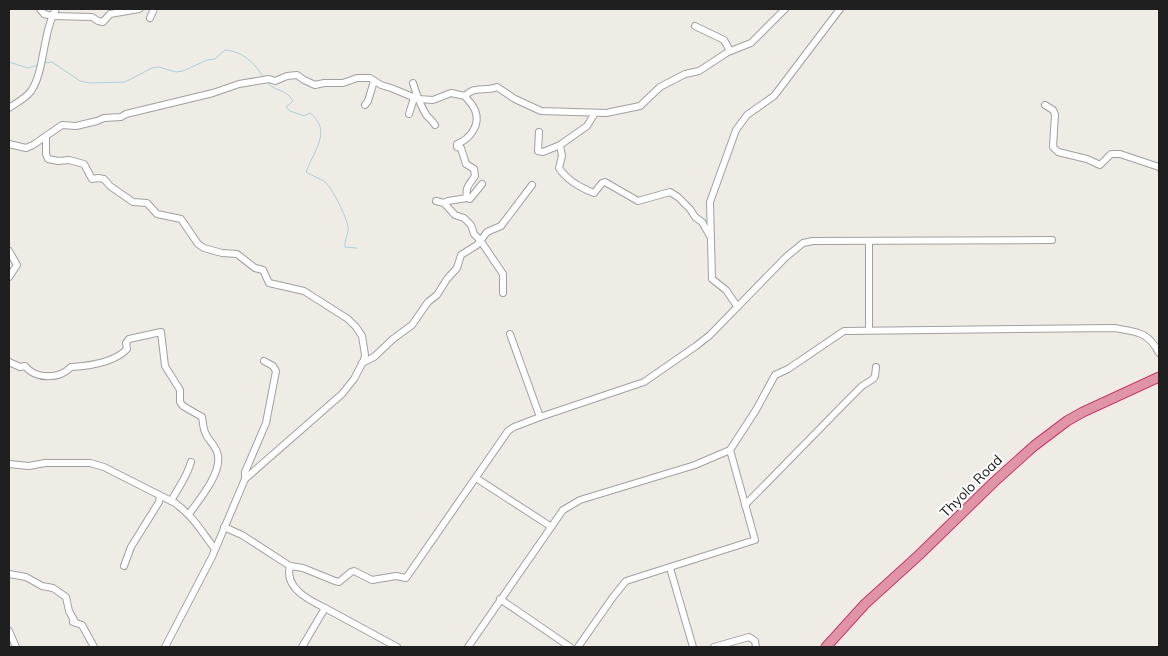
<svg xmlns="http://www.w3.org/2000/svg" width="1168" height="656" font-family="Mulish,sans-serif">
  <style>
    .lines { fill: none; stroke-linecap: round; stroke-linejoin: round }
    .stream { stroke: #abd0d9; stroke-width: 1 }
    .minor-casing { stroke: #a0a0a0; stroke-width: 8 }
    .highway-casing { stroke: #cb356f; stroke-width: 11 }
    .minor { stroke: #fff; stroke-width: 6 }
    .highway { stroke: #df95a6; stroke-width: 9 }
    .labels { text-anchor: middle; stroke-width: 4; stroke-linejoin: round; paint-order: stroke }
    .street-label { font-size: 14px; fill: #1f1f1f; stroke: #fff }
  </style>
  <rect width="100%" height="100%" fill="#efece6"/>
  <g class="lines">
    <g class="stream">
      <polyline points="9,62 28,68 39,65"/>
      <path d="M 45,63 L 52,62 L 80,81 L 90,83 L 125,82 L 152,68 L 159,67 L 176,72 L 183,71 L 207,60 L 215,59 L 225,50 C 242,51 255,63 263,77"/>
      <path d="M 267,82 C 274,92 286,88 293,101 L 286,107 L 290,111 L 304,116 L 310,113 C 333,131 313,152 306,172 C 312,176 319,178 324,181 C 332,187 347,218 348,227 C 349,234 344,240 345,247 L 357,248"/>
    </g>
    <g class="minor-casing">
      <g id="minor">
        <polyline points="40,9 44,14 52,16 92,17 98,21 103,22 110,14 139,9"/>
        <polyline points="150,18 154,9"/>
        <polyline points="695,26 724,40 730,51"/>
        <path d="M 413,83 C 416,93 421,107 427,116 C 430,119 433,121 435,125"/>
        <polyline points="365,105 368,101 374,81"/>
        <polyline points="1045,105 1053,110 1055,114 1053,147 1058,152 1087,159 1100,165 1111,154 1120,154 1159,167"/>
        <path d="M 9,108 C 16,103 25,99 31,91 C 45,71 42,34 56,9"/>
        <polyline points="409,114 414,98"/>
        <path d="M 539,132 L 538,151 L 543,152 L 560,145 L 562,156 L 559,168 C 567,180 581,188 594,193 L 602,183 L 605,182 L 638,201 L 670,192 L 678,197 L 690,209 L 695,217 L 702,222 L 710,236"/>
        <polyline points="46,137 46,154 48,159 58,161 69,160 84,164 92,179 98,178 104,179 110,186 133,202 147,203 157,214 181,219 198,244 204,248 222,253 237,254 255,268 263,270 269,283 304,291 348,319 356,327 362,336 365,355 364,360 354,379 342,394 245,479 212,557 165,647"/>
        <path d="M 9,144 L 26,148 L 33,145 L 62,125 L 76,126 L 97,121 L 104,118 L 121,117 L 126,114 L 213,93 L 239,84 L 269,79 L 275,81 L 287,76 L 297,75 L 304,80 L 315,85 L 324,83 L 343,83 L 357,78 L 370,78 L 381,85 L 391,88 L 418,99 L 433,100 L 451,93 L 465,96 C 475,85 486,92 497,87 L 515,99 L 541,111 L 606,113 L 640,106 L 660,87 L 685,74 L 699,71 L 728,52 L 751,43 L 785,9"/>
        <polyline points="560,145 587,126 595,113"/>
        <polyline points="467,198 470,199 482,184"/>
        <polyline points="436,201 444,203 455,215 464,218 471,225 474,234 480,240 503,274 503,293"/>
        <path d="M 444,203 L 448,201 L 467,198 C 465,187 469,185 475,176 L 474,169 L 466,164 L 461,148 L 457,147 L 457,144 C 470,139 481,125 475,110 C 473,105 468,100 465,96"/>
        <polyline points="9,251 17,265 9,277"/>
        <polyline points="737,306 726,290 712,279 710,202 736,130 747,115 774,96 840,9"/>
        <polyline points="869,330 869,242"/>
        <polyline points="510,334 540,417"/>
        <path d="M 9,362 L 20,367 L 25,366 C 36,380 60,379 71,367 C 89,366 114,363 127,349 L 126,343 L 129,339 L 161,332 L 165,366 L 180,390 L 180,402 L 183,406 L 202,417 C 203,422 203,428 205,432 C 208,441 217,446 218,456 C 221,474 199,500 189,514"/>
        <polyline points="362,363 374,357 393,339 412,325 428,302 437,295 447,279 457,268 461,255 477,245 487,232 501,226 532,185"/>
        <path d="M 9,464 L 29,466 L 45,463 L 90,463 L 104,467 L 175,503 C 194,517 201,531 215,549"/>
        <polyline points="476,478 550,526"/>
        <polyline points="245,479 245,472 266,423 276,371 273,366 264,361"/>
        <path d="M 171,501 C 178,488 187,477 191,462"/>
        <polyline points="745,505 846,402 862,386 873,379 875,376 876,367"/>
        <polyline points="224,527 242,535 290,566 303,568 335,581 339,582 351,572 354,571 372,580 396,576 406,578 508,431 514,427 540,417 644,382 696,346 710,335 786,257 803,243 813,241 1052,240"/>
        <polyline points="124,566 131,547 159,502 160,496"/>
        <path d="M 290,566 C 284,588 309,600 325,608"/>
        <polyline points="670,568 693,647"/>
        <polyline points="9,574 26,577 42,586 53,588 66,597 69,611 75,622"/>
        <polyline points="500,599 570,647"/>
        <polyline points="73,622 82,625 94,647"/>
        <polyline points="9,631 16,647"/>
        <polyline points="302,647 325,608 397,647"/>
        <path d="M 468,647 L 563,510 L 580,500 L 695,465 L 730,450 L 756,410 L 775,375 L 788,369 L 844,331 L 1114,328 C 1136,332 1148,331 1159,353"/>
        <polyline points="578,647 613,597 626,581 755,540 730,450"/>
        <polyline points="714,647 749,637 755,641 756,647"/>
      </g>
    </g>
    <g class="highway-casing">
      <polyline id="highway" points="826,647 865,604 919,555 994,482 1034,446 1067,421 1083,412 1159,377"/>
    </g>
    <use href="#minor" class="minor"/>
    <use href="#highway" class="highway"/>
  </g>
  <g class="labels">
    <g class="street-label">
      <text transform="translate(971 486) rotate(-45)" y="5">Thyolo Road</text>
    </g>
  </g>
  <rect width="1168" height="656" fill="none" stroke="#1f1f1f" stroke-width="20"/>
</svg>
